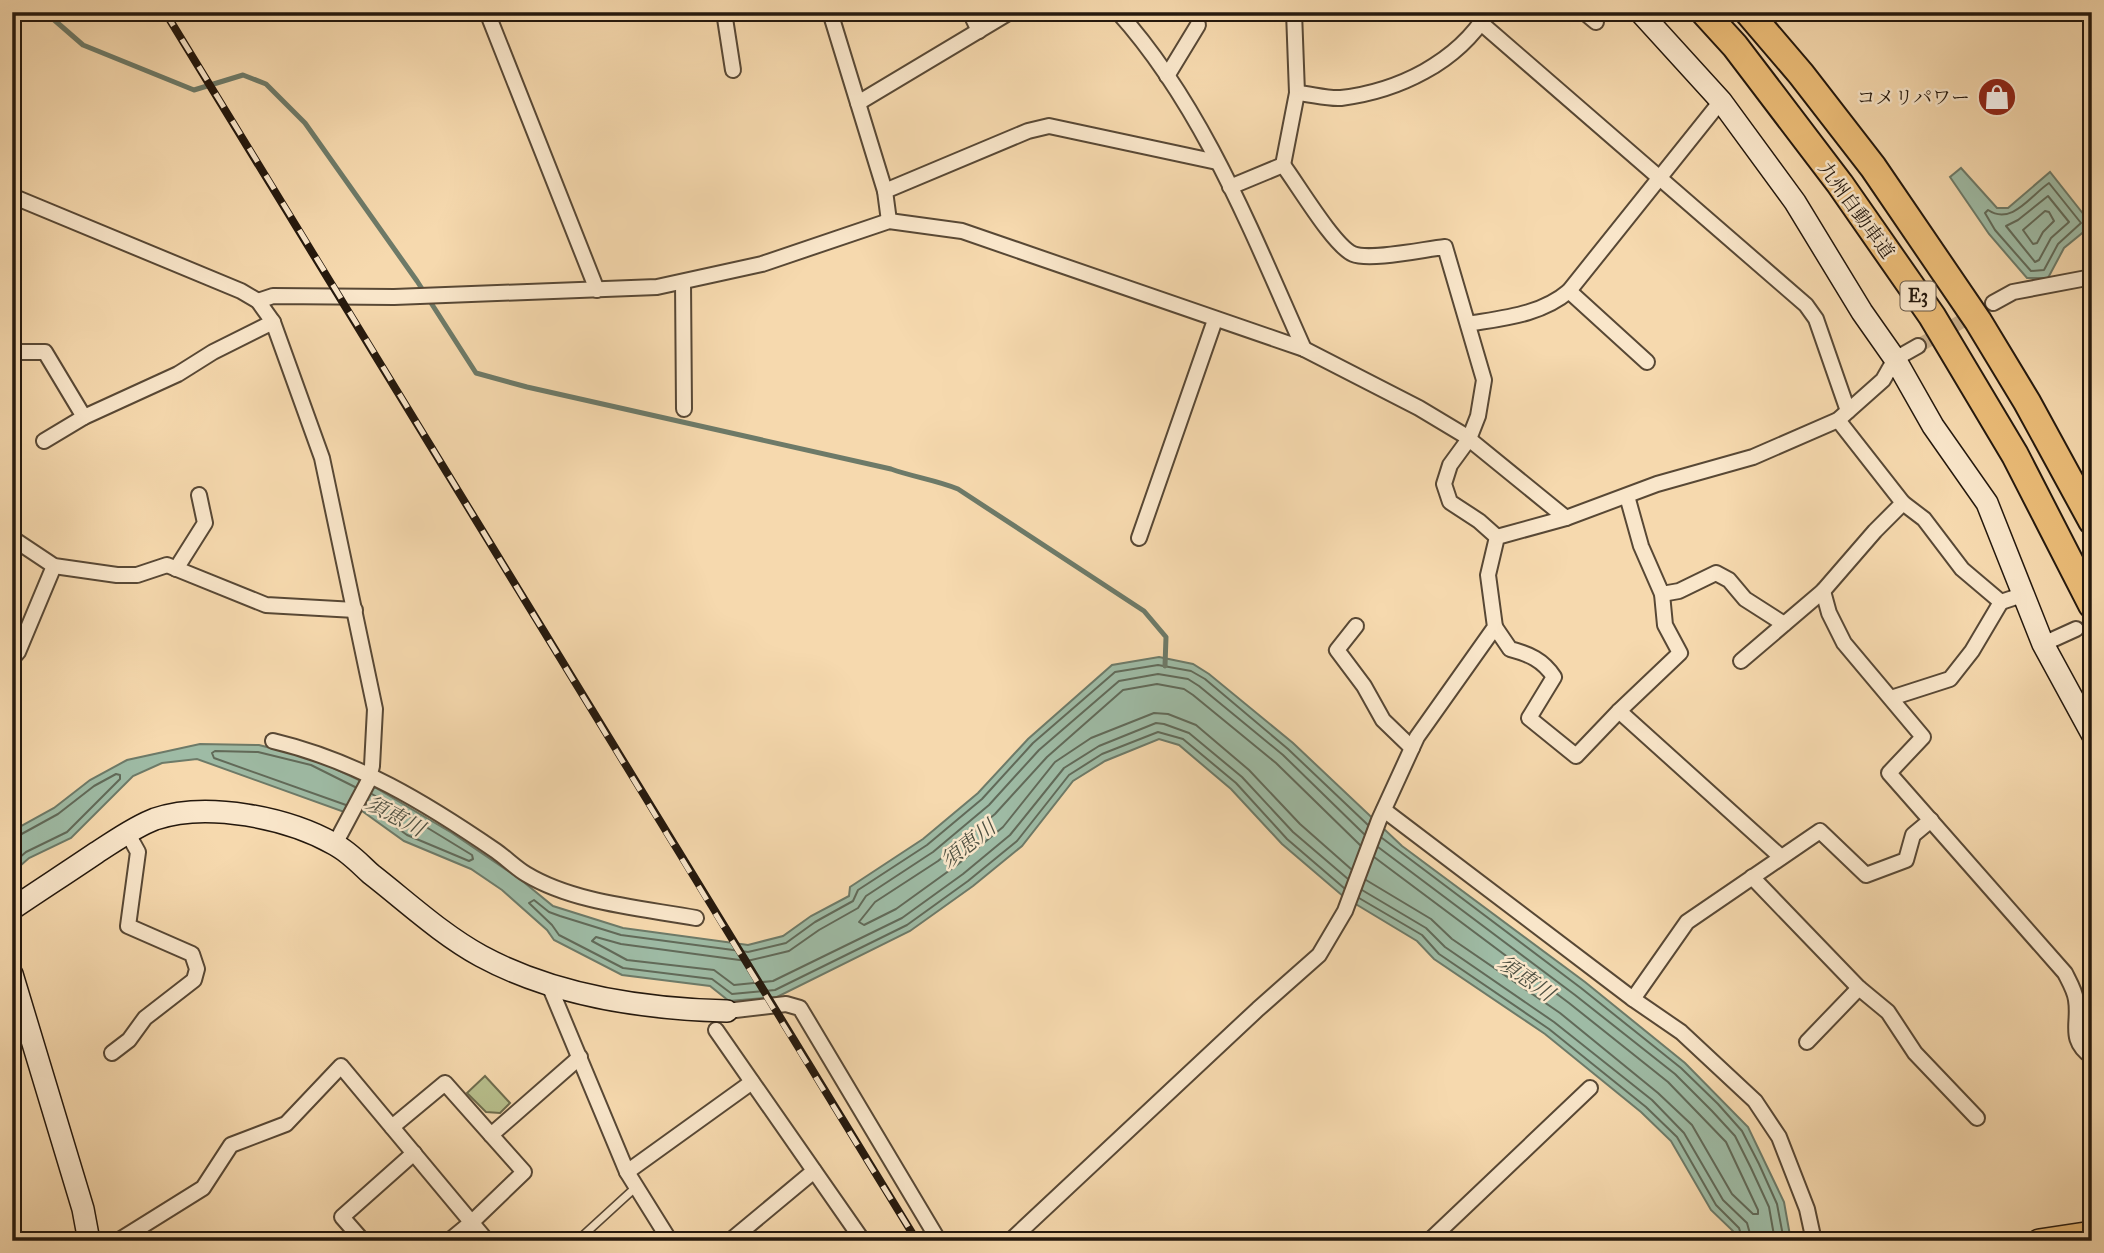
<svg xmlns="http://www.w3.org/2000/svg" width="2104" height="1253" font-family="'IM FELL Great Primer','Noto Serif JP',serif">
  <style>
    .green { fill: #b8c08d; stroke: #6e6c4d; stroke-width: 2 }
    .water { fill: #9ebba5; stroke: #6d7a68; stroke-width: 2 }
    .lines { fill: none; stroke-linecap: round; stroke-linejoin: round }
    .shore { stroke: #616a59; stroke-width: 2 }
    .stream { stroke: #6d7a68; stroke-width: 5 }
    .street-tunnel { stroke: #ccb28e; stroke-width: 14; stroke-dasharray: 14 7; stroke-linecap: butt }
    .lane-casing { stroke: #584835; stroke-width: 10 }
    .street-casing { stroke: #584835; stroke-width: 18 }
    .secondary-casing { stroke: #24180d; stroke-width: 24 }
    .primary-casing { stroke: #24180d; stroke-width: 26 }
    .highway-casing { stroke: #24180d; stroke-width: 30 }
    .lane { stroke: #f9e6ca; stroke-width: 7 }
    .street { stroke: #f9e6ca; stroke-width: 14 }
    .secondary { stroke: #f9e6ca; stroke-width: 21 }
    .primary { stroke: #ebbc77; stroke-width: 23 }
    .highway { stroke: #ebbc77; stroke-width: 26 }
    .rail-casing { stroke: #24180d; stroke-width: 8 }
    .rail { stroke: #f9e6ca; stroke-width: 5; stroke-dasharray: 16; stroke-linecap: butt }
    .labels { text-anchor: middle; stroke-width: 5; stroke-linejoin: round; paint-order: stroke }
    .shield { fill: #f9e6ca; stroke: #645646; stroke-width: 2 }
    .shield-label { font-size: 18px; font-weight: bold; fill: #24180d }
    .poi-label { font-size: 19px; fill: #24180d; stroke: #f9e6ca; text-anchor: end }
    .street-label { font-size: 19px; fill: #24180d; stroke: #f9e6ca }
    .water-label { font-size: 21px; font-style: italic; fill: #4f5142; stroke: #f9e6ca }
  </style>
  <rect width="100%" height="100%" fill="#f6d9ae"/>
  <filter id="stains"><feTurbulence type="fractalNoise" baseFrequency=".00286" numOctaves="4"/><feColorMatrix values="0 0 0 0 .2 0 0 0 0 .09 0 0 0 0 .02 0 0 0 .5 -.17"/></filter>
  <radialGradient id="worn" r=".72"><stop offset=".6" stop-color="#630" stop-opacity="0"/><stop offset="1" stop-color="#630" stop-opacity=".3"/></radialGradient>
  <polygon class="green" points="485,1076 510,1103 500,1113 486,1112 467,1093"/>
  <g class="water">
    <polygon points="1961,168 1997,208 2008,208 2050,172 2092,225 2064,248 2048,278 2027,278 1989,234 1950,177"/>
    <polygon points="1159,657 1193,664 1209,674 1293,743 1402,846 1585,982 1685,1063 1748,1127 1784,1202 1791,1241 1737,1241 1733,1231 1711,1210 1671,1141 1641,1112 1545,1034 1434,959 1417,941 1344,897 1282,844 1231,789 1179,745 1159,739 1105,761 1073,781 1022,846 973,886 910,931 777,997 729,1001 710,986 622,975 554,940 547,930 502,890 471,869 404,841 362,811 347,813 197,759 162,763 133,776 71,838 29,858 12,873 12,831 54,808 90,780 127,760 200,744 259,745 314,759 376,788 452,833 520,879 553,906 623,928 748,945 783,936 811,916 849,896 850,887 923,839 978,793 1028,739 1112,665"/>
  </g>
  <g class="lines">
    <g class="shore">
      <path d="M 2049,183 L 2081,223 L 2058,244 L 2044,270 L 2031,271 L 1995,230 L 1985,213 L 1988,210 C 2012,226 2031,195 2049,183 Z"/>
      <polygon points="2048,196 2069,222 2051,238 2039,260 2035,262 2006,226 2018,220"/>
      <polygon points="2045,211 2049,212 2054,221 2043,232 2037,243 2033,244 2023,230"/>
      <polyline points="346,805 214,758 212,753 215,751 258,752 311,765 355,787"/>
      <polyline points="366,805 407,835 469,861 473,859 472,855 372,794"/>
      <polyline points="12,837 18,836 58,814 94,786 116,774 120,775 120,779 67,832 26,852 12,864"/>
      <polyline points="1382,838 1581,988 1681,1068 1718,1104 1742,1131 1759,1164 1777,1204 1784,1241"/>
      <polyline points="1378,847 1575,995 1675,1074 1712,1111 1735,1136 1751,1168 1769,1207 1775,1241"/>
      <polyline points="1351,869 1300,824 1249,770 1196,725 1168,714 1154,713 1091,738 1055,762 1003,827 957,865 896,909 864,925 859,922 875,902 938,861 995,814 1047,757 1123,690 1157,684 1184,689 1193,695 1276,763 1360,845"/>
      <polyline points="1348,879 1293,832 1242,777 1189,733 1164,724 1156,723 1099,746 1064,768 1010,835 963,874 902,918 773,981 734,985 714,970 627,960 592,941 596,937 621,944 747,961 789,951 819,930 858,908 866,896 933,852 989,805 1039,750 1119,681 1158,674 1188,679 1199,686 1283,755 1364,834"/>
      <polyline points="1366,880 1431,919 1452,939 1560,1013 1658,1093 1692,1125 1732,1194 1753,1214 1758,1214 1758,1210 1726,1142 1668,1082 1569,1003 1374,857"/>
      <polyline points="1344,888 1287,839 1236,783 1183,739 1158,732 1102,754 1069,775 1017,841 968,881 907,925 775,990 732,994 712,979 623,968 559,935 552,925 529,903 534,900 549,912 560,916 621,935 748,952 786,943 815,922 853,901 858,890 927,845 982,799 1033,743 1115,672 1158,665 1191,671 1205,679 1288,749 1368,825"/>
      <polyline points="1362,890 1426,928 1445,947 1554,1022 1652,1100 1684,1133 1723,1200 1747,1223 1752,1241"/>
      <polyline points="1359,898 1422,935 1439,954 1549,1029 1646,1107 1677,1137 1716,1205 1739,1228 1743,1241"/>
    </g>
    <path class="stream" d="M 45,12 L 83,45 L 194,90 L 243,75 L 266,84 L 305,123 L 417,281 L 476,373 L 527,387 L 891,469 C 913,477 936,480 958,489 L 1144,611 L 1166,637 L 1165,666"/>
    <g class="street-tunnel">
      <polyline points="1918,346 1978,312"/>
      <polyline points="2076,629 2092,627"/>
    </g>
    <g class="lane-casing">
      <polyline id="lane" points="577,1241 636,1187"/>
    </g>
    <g class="street-casing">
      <g id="street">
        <polyline points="487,12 597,290"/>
        <polyline points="724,12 733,70"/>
        <polyline points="830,12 885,191"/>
        <polyline points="970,12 979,31"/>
        <path d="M 1118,12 C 1203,106 1253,235 1304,349"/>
        <polyline points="1584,12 1596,22"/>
        <polyline points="1481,23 1806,305 1816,319 1848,411"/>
        <polyline points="1167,76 1198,25"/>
        <path d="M 1297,93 C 1311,94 1327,99 1341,98 C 1398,91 1457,63 1488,12"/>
        <polyline points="858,103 1010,12"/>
        <path d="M 1283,165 C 1298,185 1334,246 1353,254 C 1370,261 1425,249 1445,247 L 1484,380 L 1478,416 L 1469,439 L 1450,465 L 1444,484 L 1450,502 L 1479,521 L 1497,537"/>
        <polyline points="1230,187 1283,165 1297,93 1294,12"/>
        <polyline points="12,196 241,291 258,301 273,322 322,458 375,709 372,766 368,782 335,844"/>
        <polyline points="889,221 885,191 1028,131 1049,126 1217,162"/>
        <polyline points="683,282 684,409"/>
        <polyline points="1569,291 1647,362"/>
        <polyline points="258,301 273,296 394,297 657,287 762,264 889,221 962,231 1304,349 1419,408 1464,435 1566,518"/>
        <polyline points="1993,303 2013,292 2092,277"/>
        <path d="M 1468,324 C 1503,318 1541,315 1569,291 L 1721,101"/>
        <polyline points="21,352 45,352 84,417"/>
        <polyline points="44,441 84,417 178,374 213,352 273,322"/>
        <polyline points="1903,503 1924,519 1962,569 2001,602 2025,594"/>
        <polyline points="12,538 54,566 117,575 137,575 167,565 266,605 355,610"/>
        <polyline points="1139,538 1215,320"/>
        <polyline points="176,569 205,523 199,495"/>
        <path d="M 1823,591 L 1829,613 L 1844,643 L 1923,737 L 1889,773 L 2065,973 C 2069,981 2075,991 2076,1000 C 2080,1024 2067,1039 2092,1057"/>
        <polyline points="1662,594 1679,591 1716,573 1729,580 1745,599 1784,624"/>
        <polyline points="1356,626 1337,650 1364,686 1383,720 1412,748"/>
        <path d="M 1495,627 L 1510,649 C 1529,654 1543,660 1554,677 L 1529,718 L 1576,756 L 1619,711 L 1680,653 L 1665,625 L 1662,594 L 1641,546 L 1627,496"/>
        <polyline points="2043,644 2076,629"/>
        <polyline points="12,659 18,652 54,566"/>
        <polyline points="1741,661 1823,591 1875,531 1903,503 1838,420"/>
        <polyline points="1891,698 1950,679 1972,651 2001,602"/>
        <polyline points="1619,711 1781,857"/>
        <path d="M 273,741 C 357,761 426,803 496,851 C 506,858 516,868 526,874 C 574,903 641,908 696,918"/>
        <polyline points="1384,810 1633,999 1681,1032 1755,1101 1779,1137 1807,1209 1814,1241"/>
        <polyline points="1752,877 1859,988 1888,1012 1915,1053 1977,1118"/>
        <polyline points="549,985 627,1172 670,1241"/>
        <polyline points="1633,999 1687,922 1820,831 1866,875 1906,860 1913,835 1931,820"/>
        <polyline points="727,1011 786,1004 800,1008 939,1241"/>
        <polyline points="716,1030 863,1241"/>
        <polyline points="1807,1042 1859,988"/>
        <polyline points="112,1053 129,1040 145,1018 194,980 197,969 192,954 128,926 138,852 128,834"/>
        <polyline points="392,1127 445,1083 524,1172 472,1222 449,1241"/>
        <polyline points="491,1135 580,1057"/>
        <polyline points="627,1172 752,1082"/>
        <polyline points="118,1241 203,1188 231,1145 286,1124 341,1066 487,1241"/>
        <polyline points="363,1241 342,1217 414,1153"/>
        <polyline points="730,1241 814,1171"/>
        <polyline points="1010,1241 1258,1009 1319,955 1345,911 1379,820 1417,737 1495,627 1488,575 1497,537 1566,518 1657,484 1753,457 1838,420 1883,380 1895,359 1918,346"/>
        <polyline points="1429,1241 1590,1088"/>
      </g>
    </g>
    <g class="secondary-casing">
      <g id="secondary">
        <polyline points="1640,12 1721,101 1795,202 1862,312 1895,359 1933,426 1987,503 2043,644 2092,734"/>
        <path d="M 12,909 C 40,890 68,872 96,853 C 115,841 134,827 155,819 C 207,801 288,818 334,844 C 348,851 360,864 371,874 C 407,902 441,934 481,956 C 555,996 644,1009 727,1011"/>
        <polyline points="12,974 83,1209 89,1241"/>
      </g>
    </g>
    <g class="primary-casing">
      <polyline id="primary" points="2039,1241 2092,1233"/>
    </g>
    <g class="highway-casing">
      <g id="highway">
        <polyline points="1704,12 1735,46 1840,184 1932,316 2015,455 2092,605"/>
        <polyline points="1748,12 1801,74 1873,167 1978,321 2027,402 2092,521"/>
      </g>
    </g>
    <use href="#lane" class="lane"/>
    <use href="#street" class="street"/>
    <use href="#secondary" class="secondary"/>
    <use href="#primary" class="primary"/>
    <use href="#highway" class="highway"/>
    <g class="rail-casing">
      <path id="rail" d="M 165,12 C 418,420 663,833 917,1241"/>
    </g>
    <use href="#rail" class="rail"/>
  </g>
  <defs>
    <g id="shop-disc" transform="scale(2.0125)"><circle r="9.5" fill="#8f2418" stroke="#f9e6ca"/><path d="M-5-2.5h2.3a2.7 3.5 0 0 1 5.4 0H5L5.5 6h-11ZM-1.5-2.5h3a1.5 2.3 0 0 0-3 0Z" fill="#fff"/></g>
  </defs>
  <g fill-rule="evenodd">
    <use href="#shop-disc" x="1997" y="97"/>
  </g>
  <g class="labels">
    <rect class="shield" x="1900.5" y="281.5" width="35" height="29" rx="5"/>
    <g class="shield-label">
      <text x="1918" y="302">E3</text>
    </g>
    <g class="poi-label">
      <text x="1970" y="104">コメリパワー</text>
    </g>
    <g class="street-label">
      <text transform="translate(1857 210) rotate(54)" y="7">九州自動車道</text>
    </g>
    <g class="water-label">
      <text transform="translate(395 816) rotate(28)" y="7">須恵川</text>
      <text transform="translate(968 844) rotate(-38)" y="7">須恵川</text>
      <text transform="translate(1526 978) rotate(35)" y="7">須恵川</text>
    </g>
  </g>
  <rect width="2104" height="1253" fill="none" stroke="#f6d9ae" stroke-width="42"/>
  <rect x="14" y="14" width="2076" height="1225" fill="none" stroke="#24180d" stroke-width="3.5"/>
  <rect x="21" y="21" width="2062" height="1211" fill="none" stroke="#24180d" stroke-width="2"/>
  <rect width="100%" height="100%" filter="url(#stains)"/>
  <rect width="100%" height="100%" fill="url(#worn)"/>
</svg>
